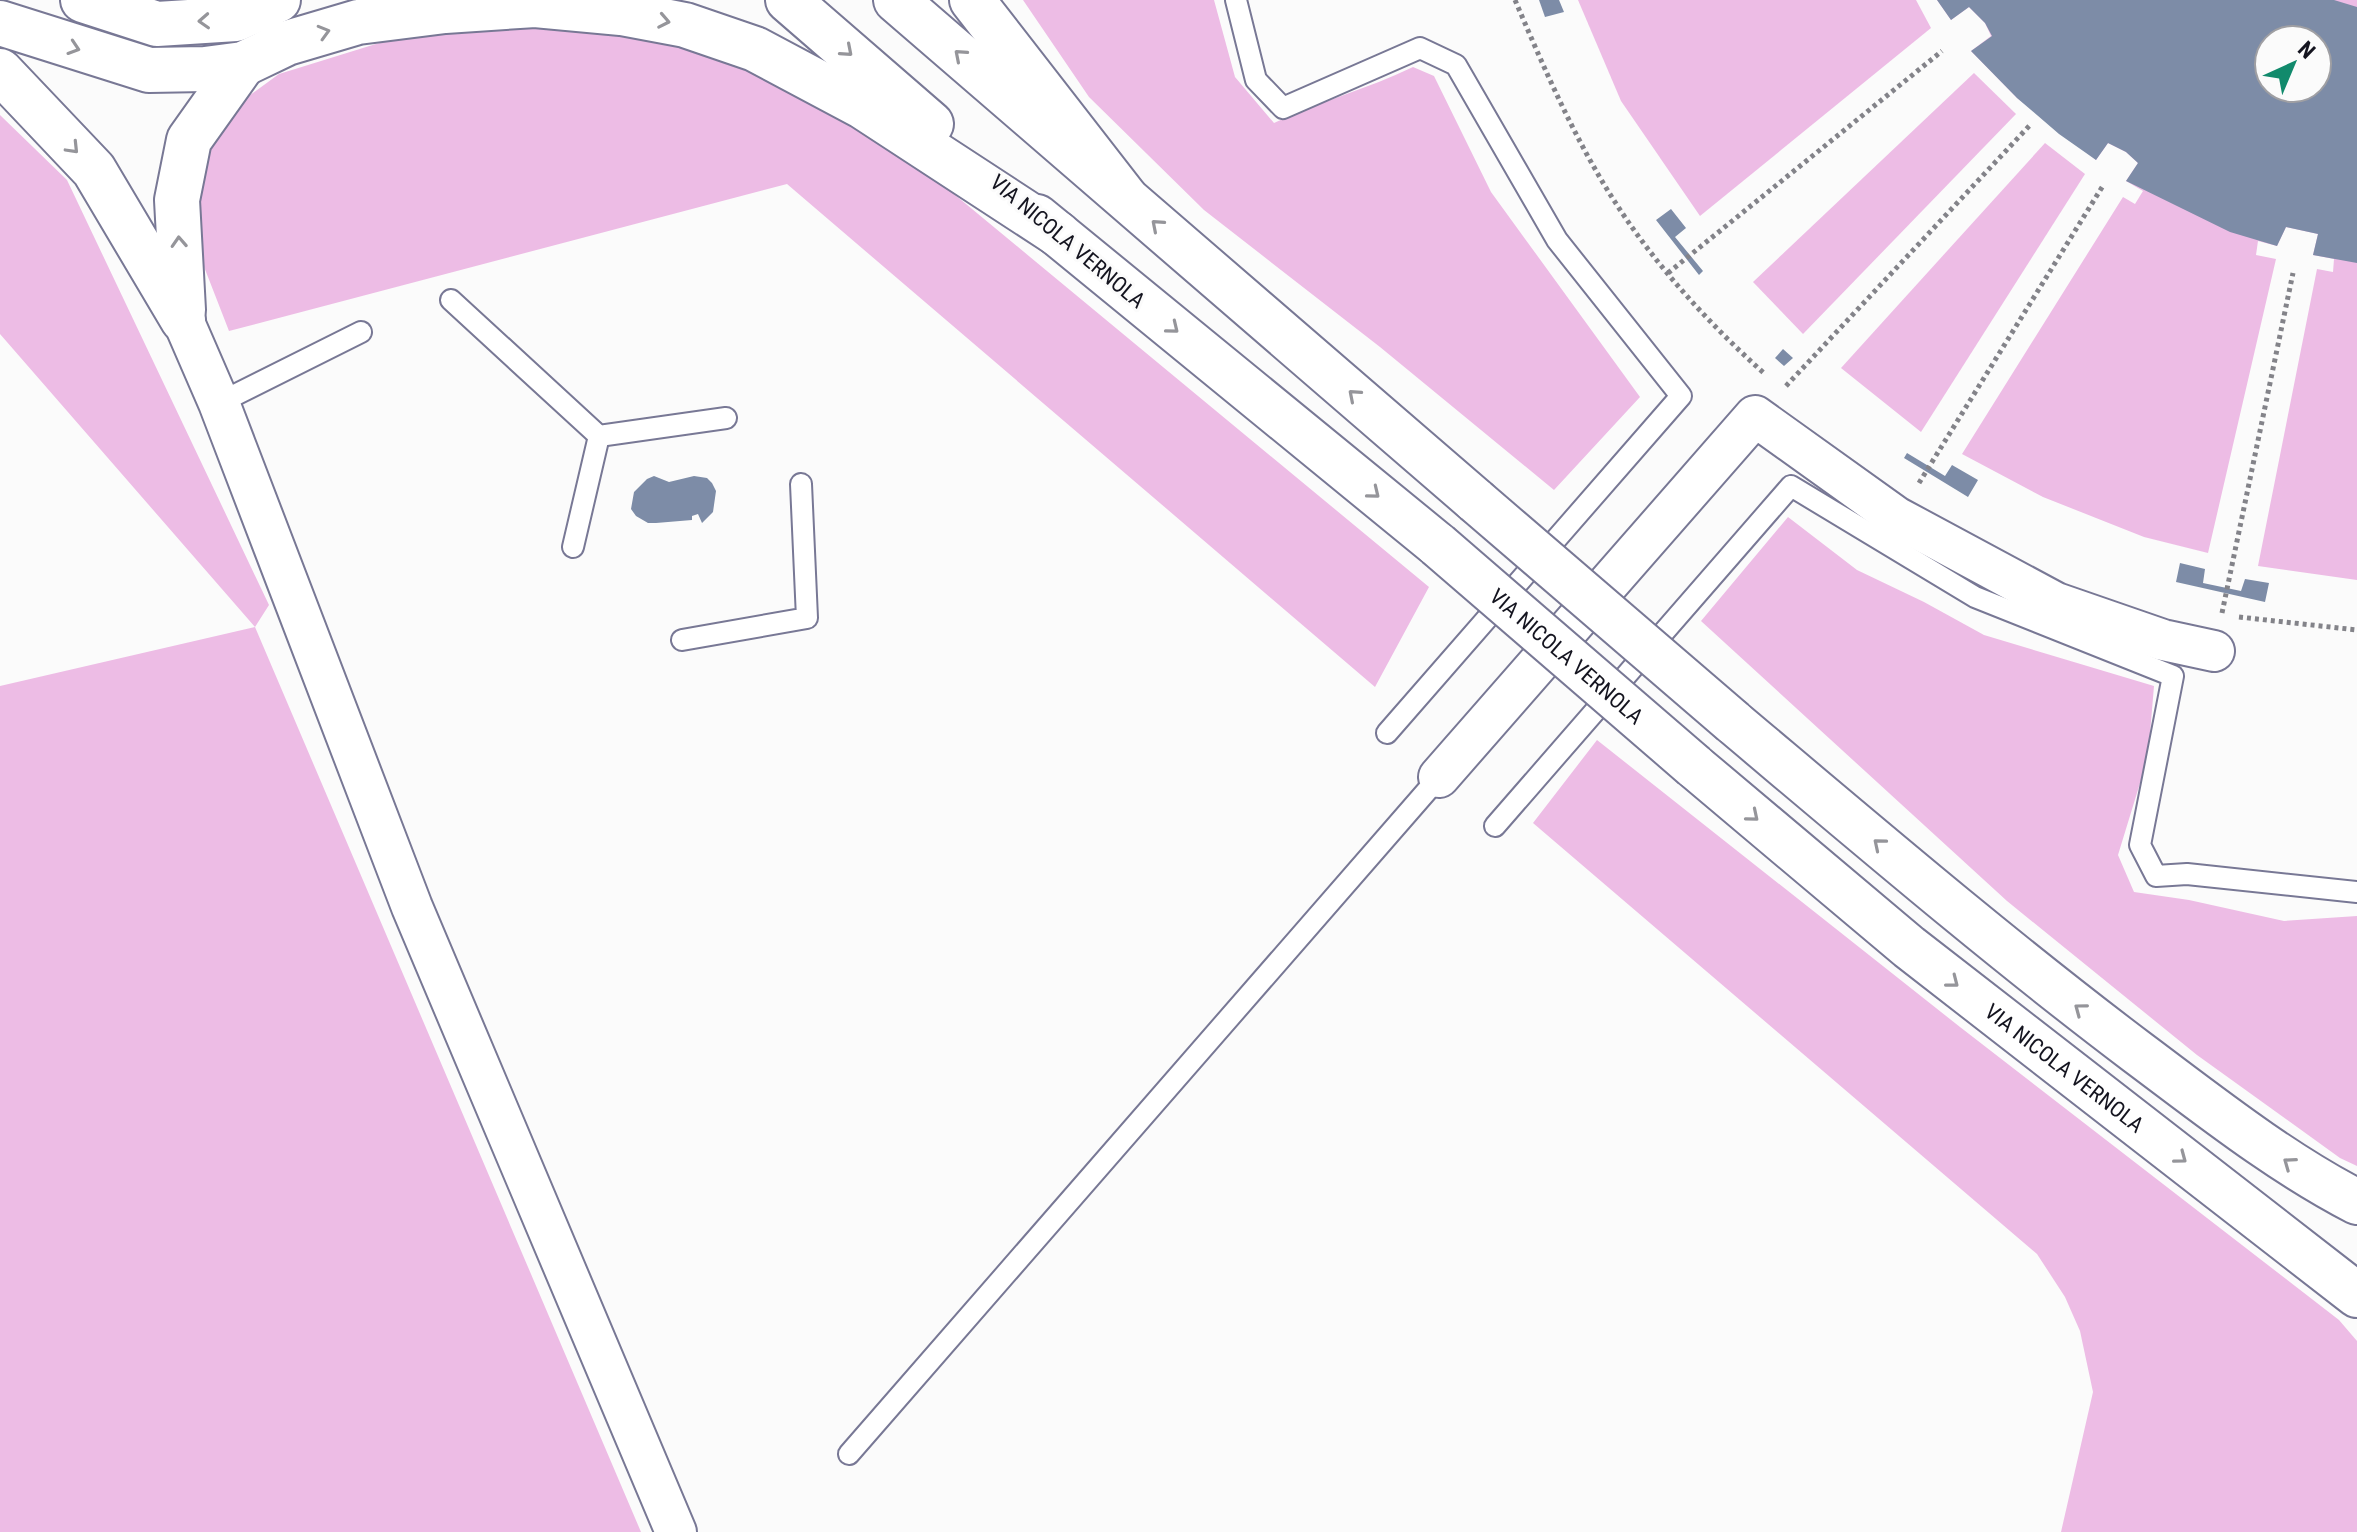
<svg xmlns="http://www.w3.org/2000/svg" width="2357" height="1532" font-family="'Roboto Condensed',sans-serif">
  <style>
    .green { fill: #edbce5; fill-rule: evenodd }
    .building { fill: #7d8ca7; fill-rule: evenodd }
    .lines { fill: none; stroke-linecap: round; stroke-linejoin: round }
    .lane-casing { stroke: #787895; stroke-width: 24 }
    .street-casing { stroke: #787895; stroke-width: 44 }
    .secondary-casing { stroke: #787895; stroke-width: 48 }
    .highway-casing { stroke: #787895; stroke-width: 48 }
    .path { stroke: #838389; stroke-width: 5; stroke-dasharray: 4 4; stroke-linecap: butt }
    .lane { stroke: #fff; stroke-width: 20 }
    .street { stroke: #fff; stroke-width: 40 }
    .secondary { stroke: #fff; stroke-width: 44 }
    .highway { stroke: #fff; stroke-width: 44 }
    .secondary-bridge-casing { stroke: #787895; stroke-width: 48; stroke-linecap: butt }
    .secondary-bridge { stroke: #fff; stroke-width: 44 }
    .oneway { stroke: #95959a }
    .labels { text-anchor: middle; stroke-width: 6; stroke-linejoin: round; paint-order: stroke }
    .street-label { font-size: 22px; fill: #14141f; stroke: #fbfbfb }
  </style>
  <rect width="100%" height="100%" fill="#fbfbfb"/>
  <g class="green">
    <path d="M 1023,0 L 1214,0 L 1235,77 L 1274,123 C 1320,101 1368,89 1413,67 L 1434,76 L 1491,192 L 1640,397 L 1554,490 L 1380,347 L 1204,210 L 1089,97 Z"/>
    <polygon points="1578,0 1916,0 1931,28 1700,216 1621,101"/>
    <path d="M 1937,0 L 2357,0 L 2357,580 L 2258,566 L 2317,269 L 2333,272 L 2334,259 L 2313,255 L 2318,234 L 2286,227 L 2277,246 L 2258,241 L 2256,255 L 2276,259 L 2208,553 L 2144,537 L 2043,497 L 1962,454 L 2123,197 L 2135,204 L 2143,191 L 2126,181 L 2138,163 L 2126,152 L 2108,143 L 2096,160 L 2017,98 L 1971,51 L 1991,36 L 1985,23 L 1969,7 L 1951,20 ZM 2269,40 L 2317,40 L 2317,88 L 2269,88 Z"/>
    <polygon points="450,21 555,21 717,52 885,137 1429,587 1375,687 787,184 229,331 201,259 197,189 211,146 242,101 279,74"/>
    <polygon points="1974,73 2016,114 1803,334 1753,282"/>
    <polygon points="0,115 67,180 269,605 255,627 641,1532 0,1532 0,686 255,627 0,334"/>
    <polygon points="2045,143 2085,174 1921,432 1841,368"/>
    <polygon points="1788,517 1857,570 1924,602 1984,635 2154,686 2148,757 2118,855 2134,892 2189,900 2284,921 2357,916 2357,1166 2340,1158 2197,1055 2007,901 1701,621"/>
    <polygon points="1597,740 1960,1027 2339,1320 2357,1341 2357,1532 2061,1532 2093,1392 2080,1331 2065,1297 2037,1254 1533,823"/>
  </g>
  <g class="building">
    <polygon points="1539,0 1559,0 1564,12 1545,17"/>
    <path d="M 1937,0 L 2334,0 L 2357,7 L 2357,263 L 2313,255 L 2318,234 L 2286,227 L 2277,246 L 2230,232 L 2126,181 L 2138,163 L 2126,152 L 2108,143 L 2096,160 L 2059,134 L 2017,98 L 1971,51 L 1992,36 L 1985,23 L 1969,7 L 1951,20 ZM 2269,40 L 2317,40 L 2317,88 L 2269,88 Z"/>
    <polygon points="1671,209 1686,228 1675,237 1703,271 1699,275 1656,220"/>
    <polygon points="1783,349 1793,358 1784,366 1775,358"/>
    <polygon points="1907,453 1945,476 1952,465 1978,480 1968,497 1904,458"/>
    <polygon points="654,476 669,482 694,476 707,478 712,483 716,491 713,512 702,523 698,514 692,516 692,520 656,523 648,523 636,516 631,509 634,492 647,479"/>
    <polygon points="2180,563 2205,569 2203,583 2241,591 2245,579 2269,583 2265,602 2176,582"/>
  </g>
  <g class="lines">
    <g class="lane-casing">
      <g id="lane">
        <polyline points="1236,0 1256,80 1283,108 1420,48 1456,65 1557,240 1681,396 1387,733"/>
        <polyline points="451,300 599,436 726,418"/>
        <polyline points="219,403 361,332"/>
        <polyline points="573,547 599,436"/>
        <polyline points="682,640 807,618 801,484"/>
        <polyline points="1495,826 1791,486 1975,597 2173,676 2140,845 2156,876 2187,874 2357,892"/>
        <polyline points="849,1454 1439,777"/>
      </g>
    </g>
    <g class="street-casing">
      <g id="street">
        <polyline points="183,320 219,403 412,907 676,1532"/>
        <polyline points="1439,777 1755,416 1896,517 2056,603 2163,640 2214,651"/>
      </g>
    </g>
    <g class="secondary-casing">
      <g id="secondary">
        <polyline points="788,0 931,124"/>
        <polyline points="896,0 1476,501"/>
        <polyline points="0,23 149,70 205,69 243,64 287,43 358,22 445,11 535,5 621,13 685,25 755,49 862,106 1058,234"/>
        <polyline points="0,71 94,170 183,320"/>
        <polyline points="1037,217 1438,545"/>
        <polyline points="183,310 177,200 189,140 243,64"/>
        <path d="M 1733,722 C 1866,834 1998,947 2137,1052 C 2208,1105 2278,1161 2357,1202"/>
        <path id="s1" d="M 1694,766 L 1909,947 L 2357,1295"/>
      </g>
    </g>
    <g class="highway-casing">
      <g id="highway">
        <polyline points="83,0 157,24 236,19 278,0"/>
        <polyline points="972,0 1125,197"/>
      </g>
    </g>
    <g class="path">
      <path d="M 1515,0 C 1544,68 1575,140 1615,202 C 1656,266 1709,324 1766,375"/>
      <polyline points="1668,273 1942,51"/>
      <polyline points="1786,386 2031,124"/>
      <polyline points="1919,483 2104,184"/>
      <polyline points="2222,613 2293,273"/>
      <polyline points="2239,617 2357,630"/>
    </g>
    <use href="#lane" class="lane"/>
    <use href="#street" class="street"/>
    <use href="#secondary" class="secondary"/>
    <use href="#highway" class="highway"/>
    <g class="secondary-bridge-casing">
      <g id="secondary-bridge">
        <polyline points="1476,501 1733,722"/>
        <path id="s2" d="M 1438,545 L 1694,766"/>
      </g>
    </g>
    <use href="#secondary-bridge" class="secondary-bridge"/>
  </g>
  <defs><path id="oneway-chevron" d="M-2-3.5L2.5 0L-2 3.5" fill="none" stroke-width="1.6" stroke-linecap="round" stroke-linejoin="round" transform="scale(2)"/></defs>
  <g class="oneway">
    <use href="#oneway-chevron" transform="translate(204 21) rotate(177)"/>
    <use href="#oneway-chevron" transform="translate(664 21) rotate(11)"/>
    <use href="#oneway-chevron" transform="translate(324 32) rotate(-16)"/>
    <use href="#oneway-chevron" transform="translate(74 48) rotate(18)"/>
    <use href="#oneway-chevron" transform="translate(847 51) rotate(41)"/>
    <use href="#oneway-chevron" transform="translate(960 55) rotate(-139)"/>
    <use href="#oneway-chevron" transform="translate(73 148) rotate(46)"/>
    <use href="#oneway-chevron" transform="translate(1157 225) rotate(-139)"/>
    <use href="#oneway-chevron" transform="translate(179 242) rotate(-93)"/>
    <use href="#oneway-chevron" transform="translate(1173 328) rotate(39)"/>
    <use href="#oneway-chevron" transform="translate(1354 395) rotate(-139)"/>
    <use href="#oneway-chevron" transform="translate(1374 493) rotate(39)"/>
    <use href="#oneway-chevron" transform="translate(1753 816) rotate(40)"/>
    <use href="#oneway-chevron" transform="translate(1879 844) rotate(-140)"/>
    <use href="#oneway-chevron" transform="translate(1953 982) rotate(38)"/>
    <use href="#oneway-chevron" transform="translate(2080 1009) rotate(-143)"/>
    <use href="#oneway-chevron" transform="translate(2181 1158) rotate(37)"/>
    <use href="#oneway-chevron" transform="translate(2289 1163) rotate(-144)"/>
  </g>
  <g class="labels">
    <g class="street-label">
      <text transform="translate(1068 241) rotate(40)" y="8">VIA NICOLA VERNOLA</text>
      <text dy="8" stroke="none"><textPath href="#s2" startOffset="170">VIA NICOLA VERNOLA</textPath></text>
      <text dy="8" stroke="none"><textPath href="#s1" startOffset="478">VIA NICOLA VERNOLA</textPath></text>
    </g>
  </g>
  <g transform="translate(2293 64) rotate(44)"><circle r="38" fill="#fbfbfb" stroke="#9f9fa3" stroke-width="2"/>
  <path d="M0-6L14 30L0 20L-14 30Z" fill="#118a6c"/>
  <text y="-12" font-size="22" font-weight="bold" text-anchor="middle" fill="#14141f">N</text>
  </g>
</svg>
